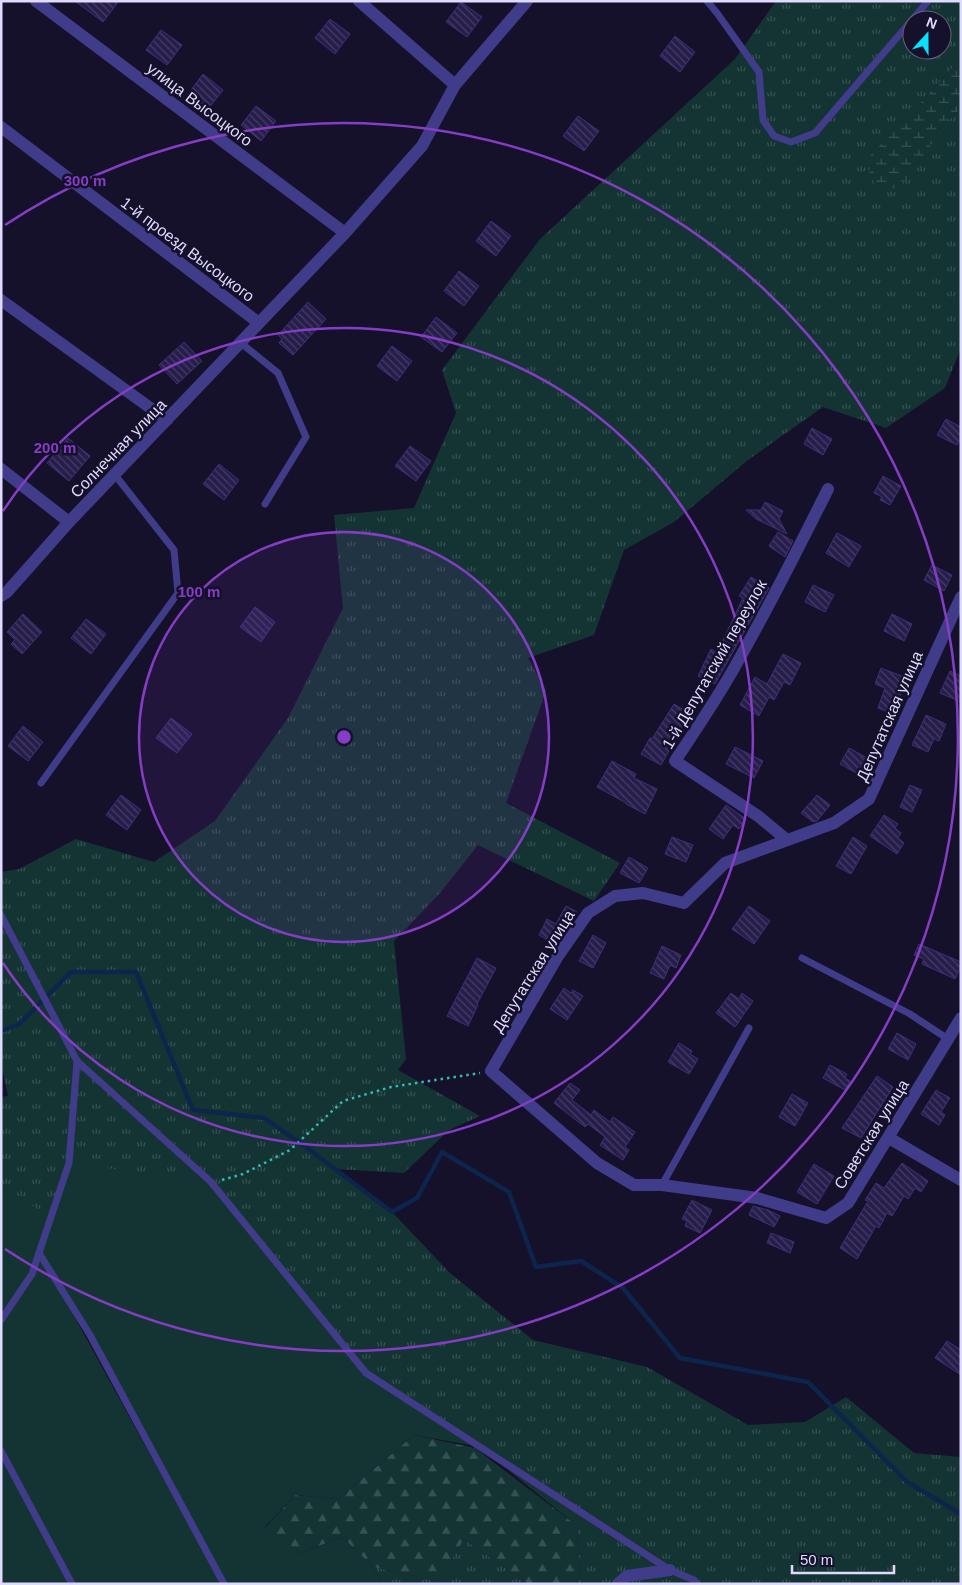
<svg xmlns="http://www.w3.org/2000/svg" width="962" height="1585" font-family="Arial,sans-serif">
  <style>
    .grass { fill: url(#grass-tufts); fill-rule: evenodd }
    .forest { fill: url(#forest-firs) }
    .wetland { fill: url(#wetland-marsh) }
    .garden { fill: #143433 }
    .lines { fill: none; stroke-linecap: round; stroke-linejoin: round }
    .stream { stroke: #0d244d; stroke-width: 4.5 }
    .building { fill: url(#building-back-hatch); stroke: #3e2f77 }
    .path { stroke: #31bcb5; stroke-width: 2.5; stroke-dasharray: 2.5 4; stroke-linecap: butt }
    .lane { stroke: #403c89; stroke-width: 7 }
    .street { stroke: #403c89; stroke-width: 12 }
    .ring { fill: none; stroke: #853dc5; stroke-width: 2.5 }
    .labels { text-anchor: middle; stroke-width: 5; stroke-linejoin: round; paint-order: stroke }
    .street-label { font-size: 16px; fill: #dfdaff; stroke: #15112a }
    .centre { fill: #853dc5; stroke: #15112a; stroke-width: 2.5 }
    .ring-label { font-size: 15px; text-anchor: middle; font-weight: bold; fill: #853dc5; stroke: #15112a; stroke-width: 5; stroke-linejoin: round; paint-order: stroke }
  </style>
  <defs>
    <pattern id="grass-tufts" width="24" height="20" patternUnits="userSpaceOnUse" patternTransform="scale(1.25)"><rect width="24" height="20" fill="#143433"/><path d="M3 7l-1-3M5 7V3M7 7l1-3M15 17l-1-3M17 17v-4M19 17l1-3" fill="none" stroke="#365152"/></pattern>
    <pattern id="forest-firs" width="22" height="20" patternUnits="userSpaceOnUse" patternTransform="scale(1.25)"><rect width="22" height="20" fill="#143433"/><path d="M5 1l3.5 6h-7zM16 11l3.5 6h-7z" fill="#365152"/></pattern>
    <pattern id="wetland-marsh" width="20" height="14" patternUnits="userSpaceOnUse" patternTransform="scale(1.25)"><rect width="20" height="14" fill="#143433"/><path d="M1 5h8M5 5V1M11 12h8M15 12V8" fill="none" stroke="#365152"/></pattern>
    <pattern id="building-back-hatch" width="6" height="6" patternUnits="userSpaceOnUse" patternTransform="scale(1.25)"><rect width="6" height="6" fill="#271d4b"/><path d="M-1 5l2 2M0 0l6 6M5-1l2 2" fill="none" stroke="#463d66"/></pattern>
  </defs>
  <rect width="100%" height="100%" fill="#15112a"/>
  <g class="grass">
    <path d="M 776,1 L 961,1 L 961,58 L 919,105 L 949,120 L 961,108 L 961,348 L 945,388 L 886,428 L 823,407 L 748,460 L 674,522 L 624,550 L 594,635 L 528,658 L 546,691 L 506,803 L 620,863 L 594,901 L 478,845 L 440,893 L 394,941 L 406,1059 L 398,1070 L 480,1116 L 449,1130 L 404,1173 L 336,1169 L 392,1212 L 450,1273 L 533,1340 L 647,1367 L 748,1425 L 805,1422 L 846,1397 L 914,1453 L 961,1457 L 961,1584 L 576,1584 L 581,1577 L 576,1525 L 480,1447 L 51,1219 L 1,1185 L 1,1097 L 8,1096 L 1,1063 L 1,872 L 19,869 L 76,839 L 154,862 L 215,821 L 288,718 L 343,608 L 334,515 L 414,508 L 456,413 L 442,370 L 540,239 L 735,59 ZM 912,20 L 942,20 L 942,50 L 912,50 Z"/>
    <polygon points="464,1539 528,1584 382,1584 373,1567 438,1581"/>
  </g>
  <polygon class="forest" points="414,1435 475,1448 576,1525 581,1577 576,1584 528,1584 464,1539 438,1581 373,1567 342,1537 301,1553 265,1528 295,1495 338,1499"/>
  <polygon class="wetland" points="961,58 961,108 949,120 901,186 878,193 865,161 919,105"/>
  <polygon class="garden" points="69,1163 211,1182 366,1373 481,1447 414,1435 338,1499 295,1495 265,1527 301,1553 342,1537 373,1567 382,1584 224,1584 90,1335 46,1265 221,1584 1,1584 1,1185 50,1218"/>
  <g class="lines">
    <polyline class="stream" points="1,1031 19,1024 71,972 136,972 193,1110 264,1118 306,1147 392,1212 417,1198 442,1152 509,1192 536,1267 581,1261 623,1288 680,1358 808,1382 906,1481 961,1514"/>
  </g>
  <g class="building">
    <polygon points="75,1 119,1 103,22"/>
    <polygon points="461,2 482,17 467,37 446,22"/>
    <polygon points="330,19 350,34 335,54 315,38"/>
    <polygon points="161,30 182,45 167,65 146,50"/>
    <polygon points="675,36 695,52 680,72 660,56"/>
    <polygon points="203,74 223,90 208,109 188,94"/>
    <polygon points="256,106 276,121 261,141 241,125"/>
    <polygon points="578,116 599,131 584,151 563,136"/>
    <polygon points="491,221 511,236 496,256 476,241"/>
    <polygon points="459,271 479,286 464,306 444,291"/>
    <polygon points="308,302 326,319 293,355 279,343 282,339 278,335"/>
    <polygon points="436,317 457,333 442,352 421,337"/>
    <polygon points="184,342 202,361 177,384 159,365"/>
    <polygon points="392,346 412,361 397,381 377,366"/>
    <polygon points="946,419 961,427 961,438 957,445 937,435"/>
    <polygon points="812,428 832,439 823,455 804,444"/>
    <polygon points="68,438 90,456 69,481 47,463"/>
    <polygon points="410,446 431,461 416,481 395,466"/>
    <polygon points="219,464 239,480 224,500 203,484"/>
    <polygon points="883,476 901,486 890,505 880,500 882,497 874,493"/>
    <polygon points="765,502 783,511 779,519 787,534 756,519 746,510 761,510"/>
    <polygon points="778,532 793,541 785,557 769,546"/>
    <polygon points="837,533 861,546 849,567 826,553"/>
    <polygon points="932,565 952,575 944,591 924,580"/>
    <polygon points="751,577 769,588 715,684 698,676 711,649 717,653 743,598 739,596"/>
    <polygon points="813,585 834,595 825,612 805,602"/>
    <polygon points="255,607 275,622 261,642 240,627"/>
    <polygon points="23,614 42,632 22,654 11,644 15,640 7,632"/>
    <polygon points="892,614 912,624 904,641 884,631"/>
    <polygon points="86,619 106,634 91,654 71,638"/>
    <polygon points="783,654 801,663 790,685 784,682 774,700 769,697 759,716 740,705 755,677 767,684"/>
    <polygon points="881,668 907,678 893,714 878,708 885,688 875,684"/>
    <polygon points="950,671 961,676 961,702 940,693"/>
    <polygon points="674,704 694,716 688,725 685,723 661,765 641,754 650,738 652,739"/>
    <polygon points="926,715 946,724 939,741 934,739 928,752 912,745"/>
    <polygon points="171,718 192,734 177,753 156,738"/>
    <polygon points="23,726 43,742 28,761 8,746"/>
    <polygon points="735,747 763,761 754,778 726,764"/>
    <polygon points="849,748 869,759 860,775 840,764"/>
    <polygon points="612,761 636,774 634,778 657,789 645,814 626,804 626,803 597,787"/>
    <polygon points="910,785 922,790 912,812 900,807"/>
    <polygon points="121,795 141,810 127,830 106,815"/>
    <polygon points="817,795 830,805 817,821 813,822 801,813"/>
    <polygon points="726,805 746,819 739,829 733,825 723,839 709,829"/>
    <polygon points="884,815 898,824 895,828 901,833 898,838 904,843 897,854 870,836"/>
    <polygon points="672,837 693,845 686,862 665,854"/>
    <polygon points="853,837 867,846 851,874 836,866"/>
    <polygon points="629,857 648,868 639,883 620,873"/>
    <polygon points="566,906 577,912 556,945 539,935 547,919 556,924"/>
    <polygon points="749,906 770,921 754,944 732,929"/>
    <polygon points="593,935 606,943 593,968 579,961"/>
    <polygon points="919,944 961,962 961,966 955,979 922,964 924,959 914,955"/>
    <polygon points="662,946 681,955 676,968 670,965 664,979 650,973"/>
    <polygon points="477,958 496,968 477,1004 478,1005 468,1026 447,1016"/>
    <polygon points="564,988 571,993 573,990 583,996 567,1020 550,1009"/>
    <polygon points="731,993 739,999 742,993 753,1001 735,1027 716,1013"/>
    <polygon points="897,1033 916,1044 908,1060 888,1049"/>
    <polygon points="679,1043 692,1051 690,1054 698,1059 689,1074 668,1062"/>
    <polygon points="830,1065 847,1074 845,1078 850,1081 845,1090 823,1078"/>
    <polygon points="877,1076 893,1087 861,1138 842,1128"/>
    <polygon points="570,1083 580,1090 572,1100 591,1115 594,1110 610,1122 613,1117 635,1132 625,1147 629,1150 623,1160 600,1145 605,1137 588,1124 585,1127 554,1103"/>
    <polygon points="936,1090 950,1098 941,1112 945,1115 939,1125 921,1114"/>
    <polygon points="792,1094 808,1103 795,1126 779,1117"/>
    <polygon points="902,1163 928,1181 921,1192 915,1188 908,1199 904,1196 892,1216 887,1213 879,1228 876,1226 857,1259 840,1248 868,1201 865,1200 876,1183 884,1188"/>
    <polygon points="814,1164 834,1176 817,1204 797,1192"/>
    <polygon points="692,1200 712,1210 700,1233 685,1226 687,1221 682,1219"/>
    <polygon points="753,1206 768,1210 780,1216 774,1227 749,1215"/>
    <polygon points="771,1233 794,1242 790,1253 767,1243"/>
    <polygon points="947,1341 961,1350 961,1375 935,1358"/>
  </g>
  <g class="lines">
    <polyline class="path" points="222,1180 243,1174 290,1150 343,1101 391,1087 480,1073"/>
    <g class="lane">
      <polyline points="707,1 717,13 759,72 763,120 774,136 791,142 815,133 912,20"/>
      <polyline points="912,20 928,1"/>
      <polyline points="241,343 278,373 306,437 265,504"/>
      <polyline points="41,783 178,593 174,550 115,475"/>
      <polyline points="1,915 77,1061 211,1182 366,1373 670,1570 694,1580 697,1584"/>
      <polyline points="802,958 910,1014 948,1039"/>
      <polyline points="662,1185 749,1028"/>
      <polyline points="39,1253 90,1335 224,1584"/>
      <polyline points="1,1320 32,1274 69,1163 77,1061"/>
      <polyline points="1,1451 72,1584"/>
    </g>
    <g class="street">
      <polyline points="36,1 345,233"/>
      <polyline points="359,1 455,85"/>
      <polyline points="1,127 259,323"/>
      <polyline points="1,300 167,420"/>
      <polyline points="1,469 69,522"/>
      <polyline points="1,596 7,592 69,522 345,233 422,146 455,85 527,1"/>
      <polyline points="961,597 869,799 834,823 725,863 684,903 643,893 615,896 588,913 558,956 491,1071 597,1163 634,1185 662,1185 757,1198 826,1218 848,1203 961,1018"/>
      <path d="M 787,840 L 758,816 L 675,761 C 697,728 719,696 738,661 C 770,605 799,547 828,489"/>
      <polyline points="889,1138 961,1180"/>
      <polyline points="618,1584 627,1576 670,1570"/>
    </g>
  </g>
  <circle cx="344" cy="737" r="205" fill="#853dc5" fill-opacity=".12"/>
  <g class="ring">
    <circle cx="344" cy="737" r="205"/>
    <path d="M3 511A409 409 0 1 1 3 963"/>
    <path d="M5 225A614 614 0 1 1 5 1249"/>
  </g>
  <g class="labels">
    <g class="street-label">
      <text transform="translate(200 104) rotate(37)" y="6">улица Высоцкого</text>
      <text transform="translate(188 249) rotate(37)" y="6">1-й проезд Высоцкого</text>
      <text transform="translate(118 448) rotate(-46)" y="6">Солнечная улица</text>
      <text transform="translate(714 664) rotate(-60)" y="6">1-й Депутатский переулок</text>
      <text transform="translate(889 716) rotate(-66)" y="6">Депутатская улица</text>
      <text transform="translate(533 971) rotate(-58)" y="6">Депутатская улица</text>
      <text transform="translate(871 1134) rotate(-58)" y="6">Советская улица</text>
    </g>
  </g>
  <circle cx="344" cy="737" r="8" class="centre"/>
  <g class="ring-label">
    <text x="85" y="186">300 m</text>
    <text x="55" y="453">200 m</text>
    <text x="199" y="597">100 m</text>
  </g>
  <rect width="962" height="1585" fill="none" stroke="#dfdaff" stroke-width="5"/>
  <g transform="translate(927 35) rotate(21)"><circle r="24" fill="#15112a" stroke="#66617f"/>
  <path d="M0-4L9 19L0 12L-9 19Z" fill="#07e2fe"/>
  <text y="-8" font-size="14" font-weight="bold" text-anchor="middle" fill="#dfdaff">N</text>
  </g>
  <path d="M792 1565v8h102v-8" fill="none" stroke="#dfdaff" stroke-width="2.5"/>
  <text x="800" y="1565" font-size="15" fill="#dfdaff" stroke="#15112a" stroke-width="4" paint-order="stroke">50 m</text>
</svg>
